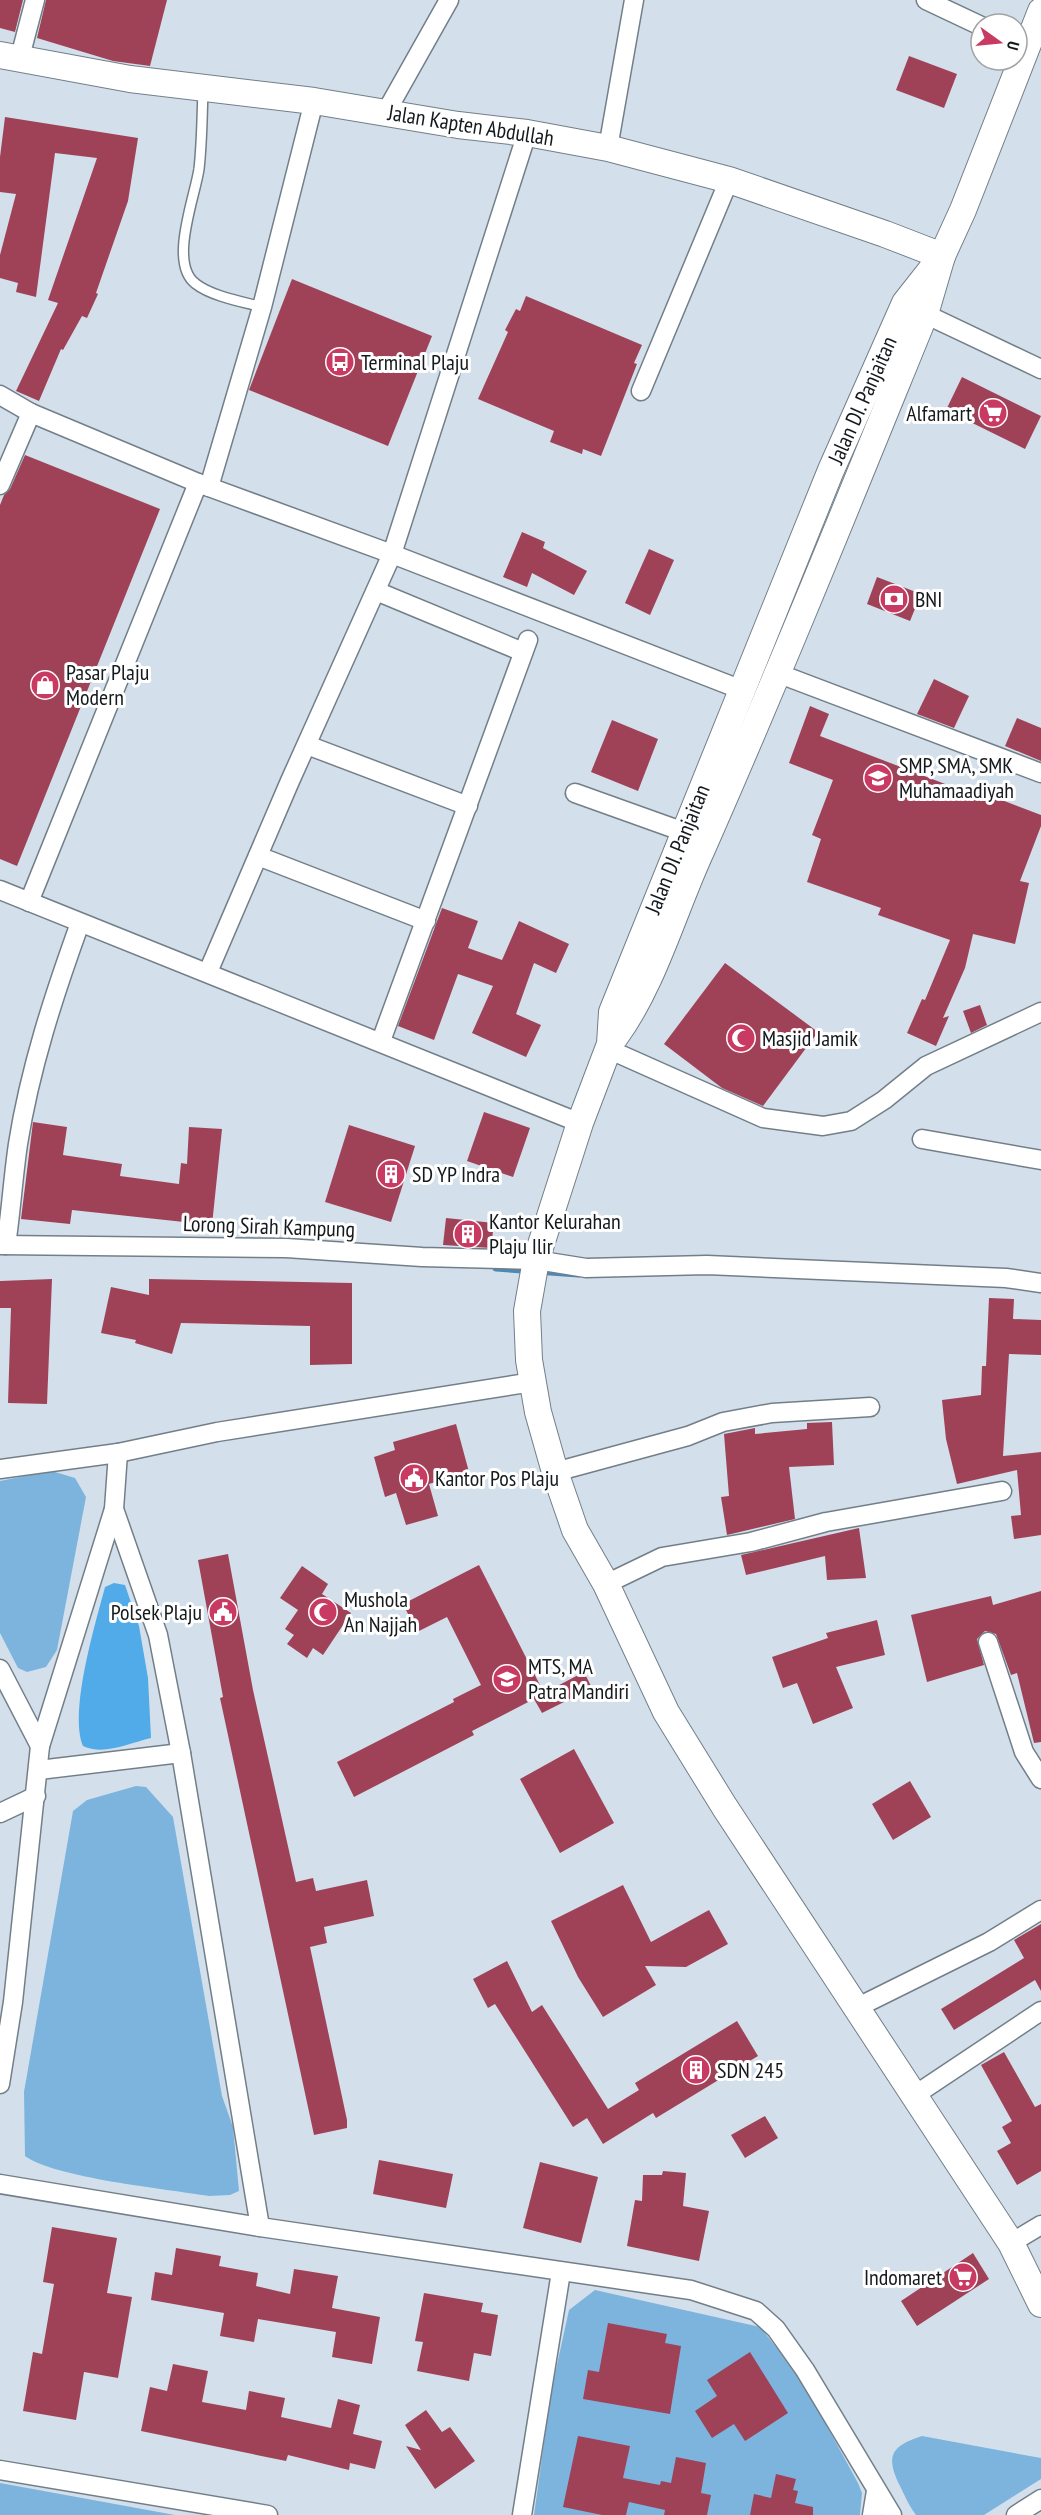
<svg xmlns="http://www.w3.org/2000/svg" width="1041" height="2515" font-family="'PT Sans Narrow',sans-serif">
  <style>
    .green { fill: #7db4dd }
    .forest { fill: #52abe9 }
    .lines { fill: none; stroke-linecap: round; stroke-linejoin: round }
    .stream { stroke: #4b8ab7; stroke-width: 7 }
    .building { fill: #9f4258 }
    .service-casing { stroke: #727f89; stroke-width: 12 }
    .minor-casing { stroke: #727f89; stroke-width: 21 }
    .secondary-casing { stroke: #727f89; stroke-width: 28 }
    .service { stroke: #fff; stroke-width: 9 }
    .minor { stroke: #fff; stroke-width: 18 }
    .secondary { stroke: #fff; stroke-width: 26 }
    .labels { text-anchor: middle; stroke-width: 6; stroke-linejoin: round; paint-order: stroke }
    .street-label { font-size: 22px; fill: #14191c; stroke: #fff }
    .poi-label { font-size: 22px; fill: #14191c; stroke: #fff; text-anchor: start }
  </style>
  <rect width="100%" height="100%" fill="#d3e0eb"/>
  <g class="green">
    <polygon points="45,1472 55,1472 75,1478 86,1497 57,1650 46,1667 27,1672 18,1668 0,1633 0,1481"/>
    <path d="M 136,1786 L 146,1787 L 173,1817 L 222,2096 L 233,2127 L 239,2191 L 230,2195 L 209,2196 C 167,2189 55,2178 25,2156 L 24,2092 L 73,1811 L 87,1800 Z"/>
    <polygon points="595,2290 760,2327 800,2377 858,2483 862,2493 860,2515 534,2515 551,2392 569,2310"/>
    <path d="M 922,2436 L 1041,2458 L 1041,2479 L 984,2515 L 916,2515 C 909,2506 905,2496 900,2486 C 885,2456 891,2446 922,2436 Z"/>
    <polygon points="0,2483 175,2515 0,2515"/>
  </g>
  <path class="forest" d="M 114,1583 L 125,1585 L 139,1626 L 148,1678 L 151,1738 C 129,1743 104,1756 83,1746 C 69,1711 95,1625 105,1587 Z"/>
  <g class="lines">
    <polyline class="stream" points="496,1268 578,1274"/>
  </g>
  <g class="building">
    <polygon points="0,0 23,0 15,32 0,28"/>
    <polygon points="46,0 167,0 150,66 113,61 37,38"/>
    <polygon points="909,56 957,74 944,108 896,90"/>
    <polygon points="5,117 138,138 128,201 96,293 98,294 87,318 82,316 63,350 61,349 39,401 16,391 58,303 48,300 97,158 55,153 36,297 16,292 18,283 0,278 0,255 16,194 0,192 0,157"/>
    <polygon points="292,279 432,336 388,446 249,390"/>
    <polygon points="526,296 642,345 634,363 637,364 601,456 583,449 582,454 550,442 554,431 478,399 508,332 505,330 516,309 520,311"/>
    <polygon points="962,377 1041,416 1025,449 946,410"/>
    <polygon points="25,455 160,509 17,866 0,859 0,505 4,495 10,489"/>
    <polygon points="522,532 545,542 543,548 587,571 574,595 532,573 527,587 503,577"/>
    <polygon points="649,549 674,560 650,615 625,603"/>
    <polygon points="877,577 921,594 910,621 867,604"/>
    <polygon points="934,679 969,696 954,728 917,714"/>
    <polygon points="810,706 829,714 820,736 979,797 981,792 1041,815 1041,826 1020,881 1029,883 1015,944 973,934 965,968 943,1018 949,1016 936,1046 907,1033 922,999 925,1000 950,940 878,915 881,908 807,882 821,839 812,835 833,780 789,763"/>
    <polygon points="1017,718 1041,728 1041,761 1005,746"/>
    <polygon points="612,720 658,739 638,791 591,772"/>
    <polygon points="442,908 478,921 468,948 502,960 519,921 569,944 556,973 534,963 516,1014 541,1025 526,1057 472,1033 493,986 458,974 434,1040 398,1026"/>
    <polygon points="725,963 818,1032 763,1106 722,1088 664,1044"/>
    <polygon points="980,1005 987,1025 971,1033 963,1011"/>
    <polygon points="484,1112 530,1128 513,1177 467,1161"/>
    <polygon points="33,1122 67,1127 63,1155 122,1164 120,1176 179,1184 181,1163 187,1164 189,1127 222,1129 212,1225 72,1210 70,1224 21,1219"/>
    <polygon points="349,1125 415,1146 391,1222 325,1202"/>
    <polygon points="446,1218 494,1223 491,1248 443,1245"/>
    <polygon points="52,1279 47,1404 8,1403 11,1308 0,1308 0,1281"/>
    <polygon points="149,1279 352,1283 352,1364 310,1365 310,1326 181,1323 172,1354 135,1343 136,1340 101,1333 111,1287 149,1295"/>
    <polygon points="989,1298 1014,1299 1013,1319 1041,1320 1041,1355 1009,1354 1003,1456 1041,1452 1041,1535 1014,1539 1011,1516 1021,1515 1017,1470 957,1484 946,1439 942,1400 981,1395 982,1366 986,1366"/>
    <polygon points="832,1422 834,1465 789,1467 795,1519 727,1535 721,1497 729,1496 724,1434 755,1428 755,1434 807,1429 807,1423"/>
    <polygon points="456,1424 469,1472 429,1484 438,1516 406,1525 396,1493 385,1497 374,1457 395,1450 393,1442"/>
    <polygon points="859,1528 866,1578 827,1580 825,1556 746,1575 741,1555"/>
    <polygon points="228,1554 253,1690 296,1882 313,1878 316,1891 367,1880 374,1916 324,1927 327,1943 310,1947 347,2120 347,2128 314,2135 220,1698 223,1697 198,1560"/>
    <polygon points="479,1565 544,1693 584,1672 592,1688 542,1713 534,1699 472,1731 474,1735 354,1797 337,1762 454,1702 453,1699 481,1685 447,1617 417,1632 403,1604"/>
    <polygon points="302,1566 328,1584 322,1594 351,1613 323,1655 313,1648 307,1658 287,1644 294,1635 285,1629 298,1610 280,1598"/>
    <polygon points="1041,1591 1041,1742 1034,1743 1017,1673 1011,1675 996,1634 985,1631 977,1639 984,1665 927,1682 911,1615 991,1596 993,1605"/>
    <polygon points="877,1620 885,1655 836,1667 853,1708 813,1724 797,1683 783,1688 772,1657 828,1638 826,1633"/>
    <polygon points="574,1749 614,1823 560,1853 520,1779"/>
    <polygon points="910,1781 931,1817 893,1840 872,1804"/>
    <polygon points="623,1885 651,1942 709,1910 728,1944 686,1967 645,1966 656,1985 603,2017 578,1977 551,1921"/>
    <polygon points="1041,1924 1041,1991 1035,1980 954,2030 941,2009 1024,1958 1014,1940"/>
    <polygon points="507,1961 532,2012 542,2005 608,2109 639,2090 635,2083 737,2021 758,2056 656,2118 653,2113 603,2144 587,2118 573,2127 495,2004 488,2008 473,1979"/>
    <polygon points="1004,2052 1035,2107 1041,2104 1041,2171 1017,2185 997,2151 1011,2143 1002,2127 1012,2121 981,2065"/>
    <polygon points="765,2116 778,2138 745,2158 731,2135"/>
    <polygon points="379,2160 453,2174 446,2208 373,2194"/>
    <polygon points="540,2162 598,2177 581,2243 523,2228"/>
    <polygon points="663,2171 686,2173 683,2206 709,2211 699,2261 627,2246 635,2200 642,2201 643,2175 662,2175"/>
    <polygon points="52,2227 117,2238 107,2293 132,2297 118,2378 84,2372 76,2420 23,2411 33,2352 42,2354 54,2284 43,2282"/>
    <polygon points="176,2248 221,2256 219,2266 258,2273 256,2286 290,2294 294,2269 338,2276 332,2308 380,2317 372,2364 332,2357 336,2332 258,2319 254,2342 220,2336 224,2313 151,2300 155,2272 172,2275"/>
    <polygon points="973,2253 989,2279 917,2326 901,2301"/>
    <polygon points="424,2293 483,2303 481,2312 498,2315 491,2356 474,2353 469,2381 417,2371 423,2342 415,2341"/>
    <polygon points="608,2323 667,2334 665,2343 681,2346 670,2414 583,2399 588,2370 599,2372"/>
    <polygon points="750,2352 788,2413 745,2441 734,2424 712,2438 695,2411 717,2396 707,2380"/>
    <polygon points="173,2364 208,2371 202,2402 246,2410 249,2391 285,2398 281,2417 331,2428 338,2399 360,2405 353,2434 382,2441 375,2469 350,2463 349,2470 288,2455 286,2461 141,2431 150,2387 167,2391"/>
    <polygon points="426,2410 442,2432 450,2427 475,2461 435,2489 406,2446 421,2450 405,2425"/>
    <polygon points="578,2436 630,2446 623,2478 660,2485 661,2481 671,2483 676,2457 706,2463 701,2493 711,2495 707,2515 664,2515 665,2510 629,2502 626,2515 602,2515 563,2507"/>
    <polygon points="776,2474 796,2479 793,2490 798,2491 795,2503 813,2507 813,2515 750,2515 754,2494 771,2498"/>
  </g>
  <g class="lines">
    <g class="service-casing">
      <path id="service" d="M 203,90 C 202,116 202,143 199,169 C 195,197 168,264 196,284 C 211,296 243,302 262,307"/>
    </g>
    <g class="minor-casing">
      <g id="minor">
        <polyline points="926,0 981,26"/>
        <polyline points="20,57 35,0"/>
        <polyline points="386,112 449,0"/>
        <polyline points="608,148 634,0"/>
        <polyline points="925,314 1041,369"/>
        <polyline points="641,391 729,180"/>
        <polyline points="0,395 31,413 198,483 392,554 742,690"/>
        <polyline points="0,485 31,413"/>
        <polyline points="209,487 262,307 314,101"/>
        <polyline points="376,591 523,652"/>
        <polyline points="777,673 1041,773"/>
        <polyline points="307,745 468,806"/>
        <polyline points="575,793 684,832"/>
        <polyline points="258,856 426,921"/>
        <polyline points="0,890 580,1123"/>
        <polyline points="29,902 198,483"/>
        <polyline points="208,972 290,781 392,554 527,133"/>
        <polyline points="381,1041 528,640"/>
        <polyline points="608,1049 763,1118 823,1126 851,1121 884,1100 926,1066 1041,1012"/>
        <polyline points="922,1139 1041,1160"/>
        <polyline points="0,1245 286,1248 422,1257 536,1260 586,1268 707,1265 1006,1278 1041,1283"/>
        <path d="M 6,1245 C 11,1212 13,1178 18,1144 C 30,1068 54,995 80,923"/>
        <polyline points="118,1453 114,1509 158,1635 181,1753 260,2227"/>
        <polyline points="0,1469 118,1453 217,1432 533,1382"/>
        <polyline points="555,1472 688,1436 723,1422 772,1413 870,1407"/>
        <polyline points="606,1584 662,1557 751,1542 826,1522 1002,1491"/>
        <polyline points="988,1642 1024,1752 1041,1779"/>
        <polyline points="0,1669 40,1746"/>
        <polyline points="39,1770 181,1753"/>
        <polyline points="0,1813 36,1796"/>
        <polyline points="858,2007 989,1942 1041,1910"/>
        <polyline points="0,2084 13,2002 40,1746 114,1509"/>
        <polyline points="915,2095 1041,2011"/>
        <polyline points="0,2184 260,2227 691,2290 756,2311 776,2329 805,2370 892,2515"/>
        <polyline points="1011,2243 1041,2225"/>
        <polyline points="0,2470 268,2515"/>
        <polyline points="522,2515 561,2272"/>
        <polyline points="872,2515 876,2491"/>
        <polyline points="1016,2515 1041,2499"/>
      </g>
    </g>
    <g class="secondary-casing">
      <g id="secondary">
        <polyline points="0,55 130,79 314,101 458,125 527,133 608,148 729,180 885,234 942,256"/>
        <polyline points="942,256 905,303 831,470 612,1012 610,1044 580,1123 536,1260 527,1311 529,1360 538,1412 555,1472 575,1530 606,1584 666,1712 724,1806 1011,2243 1041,2304"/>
        <path d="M 615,1037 C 654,984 674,909 702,849 C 780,672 852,493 925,314 L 942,256 L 963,210 L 1041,11"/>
      </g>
    </g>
    <use href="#service" class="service"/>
    <use href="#minor" class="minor"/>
    <use href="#secondary" class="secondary"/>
  </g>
  <defs>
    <g id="bus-disc" transform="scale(1.5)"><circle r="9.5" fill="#c93a63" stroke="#fff"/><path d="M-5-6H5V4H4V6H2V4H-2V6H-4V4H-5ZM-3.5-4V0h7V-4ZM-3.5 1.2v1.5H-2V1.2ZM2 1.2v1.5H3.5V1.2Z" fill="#fff"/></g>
    <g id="supermarket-disc" transform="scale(1.5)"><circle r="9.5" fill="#c93a63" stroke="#fff"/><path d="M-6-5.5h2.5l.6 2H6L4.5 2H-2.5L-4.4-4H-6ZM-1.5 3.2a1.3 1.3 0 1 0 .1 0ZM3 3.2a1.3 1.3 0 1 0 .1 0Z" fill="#fff"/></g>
    <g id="bank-disc" transform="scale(1.5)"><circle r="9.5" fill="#c93a63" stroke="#fff"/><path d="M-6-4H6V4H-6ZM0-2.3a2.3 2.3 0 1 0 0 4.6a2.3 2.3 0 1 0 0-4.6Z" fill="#fff"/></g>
    <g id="shop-disc" transform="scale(1.5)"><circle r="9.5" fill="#c93a63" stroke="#fff"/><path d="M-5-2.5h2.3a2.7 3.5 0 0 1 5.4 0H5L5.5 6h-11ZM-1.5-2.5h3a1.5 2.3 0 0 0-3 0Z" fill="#fff"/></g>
    <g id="school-disc" transform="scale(1.5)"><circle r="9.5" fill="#c93a63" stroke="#fff"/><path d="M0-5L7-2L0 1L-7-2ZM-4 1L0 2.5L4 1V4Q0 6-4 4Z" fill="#fff"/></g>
    <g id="mosque-disc" transform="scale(1.5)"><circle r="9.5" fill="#c93a63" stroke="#fff"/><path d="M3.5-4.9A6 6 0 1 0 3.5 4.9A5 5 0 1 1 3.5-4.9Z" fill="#fff"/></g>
    <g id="building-disc" transform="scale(1.5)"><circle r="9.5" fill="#c93a63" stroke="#fff"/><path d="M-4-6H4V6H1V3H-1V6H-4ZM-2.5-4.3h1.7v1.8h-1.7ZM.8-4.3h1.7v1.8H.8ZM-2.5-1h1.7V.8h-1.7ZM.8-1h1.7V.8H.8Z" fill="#fff"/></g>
    <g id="civic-disc" transform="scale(1.5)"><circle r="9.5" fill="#c93a63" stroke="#fff"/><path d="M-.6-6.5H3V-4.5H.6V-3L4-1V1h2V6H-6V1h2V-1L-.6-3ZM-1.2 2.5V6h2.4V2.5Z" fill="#fff"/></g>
  </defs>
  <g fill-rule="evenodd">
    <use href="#bus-disc" x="340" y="362"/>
    <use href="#supermarket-disc" x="993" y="413"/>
    <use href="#bank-disc" x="894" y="599"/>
    <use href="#shop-disc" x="45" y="685"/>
    <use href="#school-disc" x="878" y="778"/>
    <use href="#mosque-disc" x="741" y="1038"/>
    <use href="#building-disc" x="391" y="1174"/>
    <use href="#building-disc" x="468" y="1234"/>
    <use href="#civic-disc" x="414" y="1478"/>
    <use href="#civic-disc" x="223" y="1612"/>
    <use href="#mosque-disc" x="323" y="1612"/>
    <use href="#school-disc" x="507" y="1679"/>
    <use href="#building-disc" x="696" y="2070"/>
    <use href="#supermarket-disc" x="963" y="2277"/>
  </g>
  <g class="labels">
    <g class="street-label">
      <text transform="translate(471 125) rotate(9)" y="8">Jalan Kapten Abdullah</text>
      <text transform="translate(862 400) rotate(-66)" y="8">Jalan DI. Panjaitan</text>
      <text transform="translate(677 849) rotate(-68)" y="8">Jalan DI. Panjaitan</text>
      <text transform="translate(269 1226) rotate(2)" y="8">Lorong Sirah Kampung</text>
    </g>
    <g class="poi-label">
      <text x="361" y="370">Terminal Plaju</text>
      <text x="972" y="421" text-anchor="end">Alfamart</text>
      <text x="915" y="607">BNI</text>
      <text x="66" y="680">Pasar Plaju<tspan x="66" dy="25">Modern</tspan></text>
      <text x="899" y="773">SMP, SMA, SMK<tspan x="899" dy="25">Muhamaadiyah</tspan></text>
      <text x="762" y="1046">Masjid Jamik</text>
      <text x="412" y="1182">SD YP Indra</text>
      <text x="489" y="1229">Kantor Kelurahan<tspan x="489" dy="25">Plaju Ilir</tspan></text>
      <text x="435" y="1486">Kantor Pos Plaju</text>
      <text x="344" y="1607">Mushola<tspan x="344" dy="25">An Najjah</tspan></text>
      <text x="202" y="1620" text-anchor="end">Polsek Plaju</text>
      <text x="528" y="1674">MTS, MA<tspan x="528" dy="25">Patra Mandiri</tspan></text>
      <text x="717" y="2078">SDN 245</text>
      <text x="942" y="2285" text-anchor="end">Indomaret</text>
    </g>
  </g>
  <g transform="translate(999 42) rotate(105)"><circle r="28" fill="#ffffff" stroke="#a1a3a4" stroke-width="1.5"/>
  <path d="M0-4.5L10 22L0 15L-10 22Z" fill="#c93a63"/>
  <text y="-9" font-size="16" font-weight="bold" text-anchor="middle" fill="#14191c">U</text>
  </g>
</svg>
